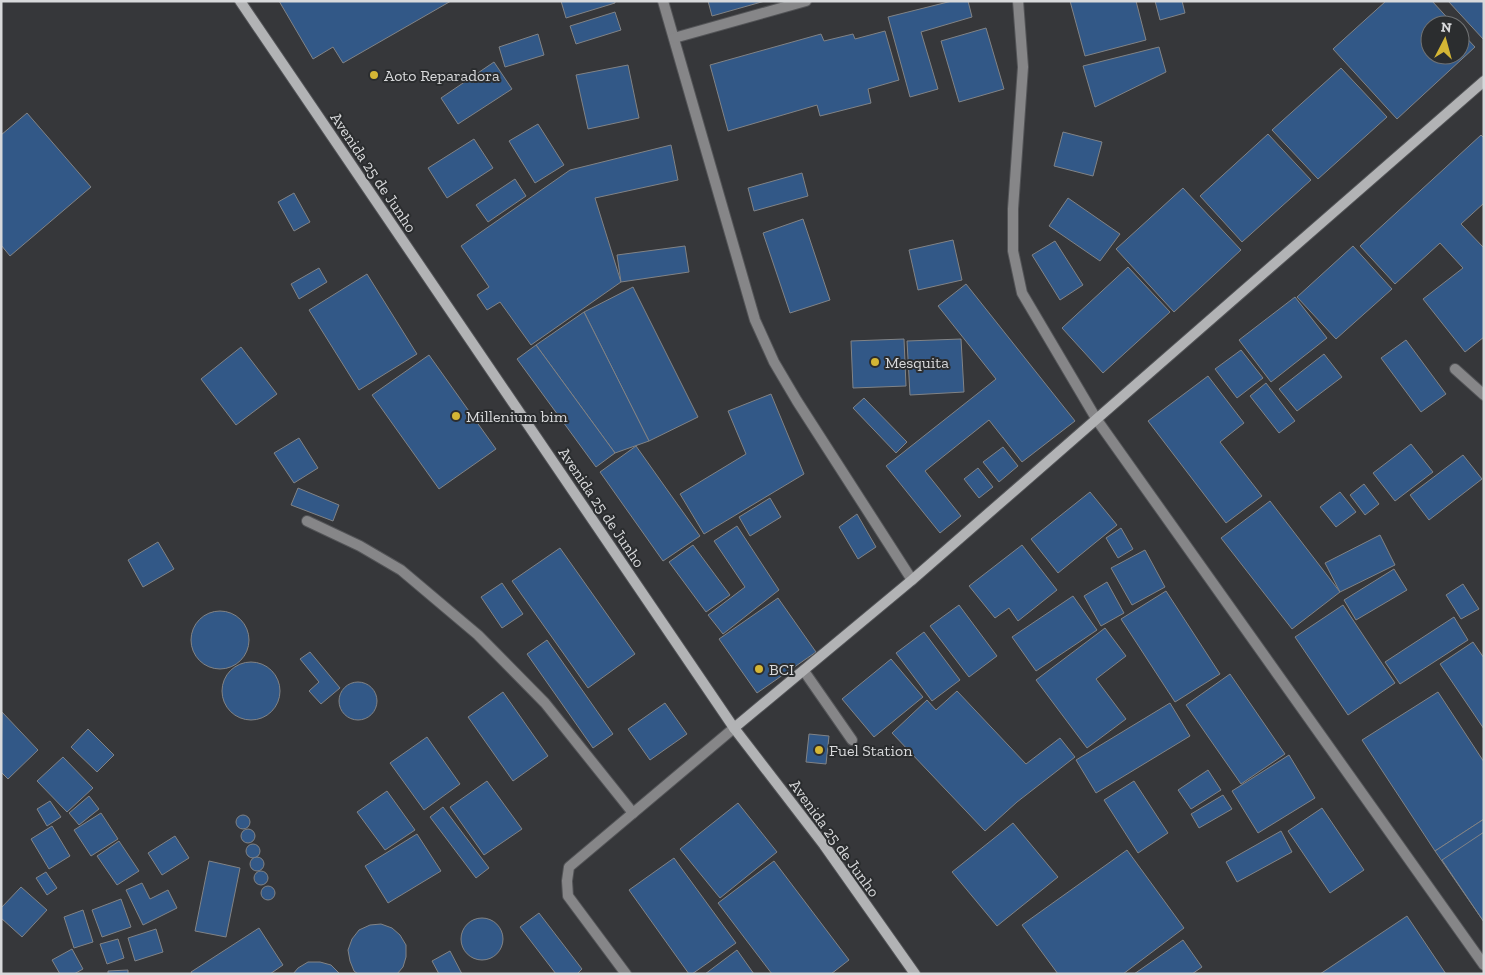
<svg xmlns="http://www.w3.org/2000/svg" width="1485" height="975" font-family="'Zilla Slab',serif">
  <style>
    .building { fill: #325887; stroke: #818386 }
    .lines { fill: none; stroke-linecap: round; stroke-linejoin: round }
    .street-casing { stroke: #535457; stroke-width: 12 }
    .secondary-casing { stroke: #535457; stroke-width: 12 }
    .street { stroke: #868688; stroke-width: 10 }
    .secondary { stroke: #b2b3b5; stroke-width: 10 }
    .poi-dot { fill: #d4b635; stroke: #2b2d2f; stroke-width: 2 }
    .labels { text-anchor: middle; stroke-width: 4; stroke-linejoin: round; paint-order: stroke }
    .poi-label { font-size: 16px; fill: #d8d9db; stroke: #2b2d2f; text-anchor: start }
    .street-label { font-size: 16px; fill: #d8d9db; stroke: #2b2d2f }
  </style>
  <rect width="100%" height="100%" fill="#36373a"/>
  <g class="building">
    <polygon points="279,1 451,1 343,63 333,47 313,59"/>
    <polygon points="561,1 615,1 615,3 566,18"/>
    <polygon points="708,1 765,1 712,16"/>
    <polygon points="952,1 968,1 972,17 921,32 938,89 910,97 888,17"/>
    <polygon points="1070,1 1136,1 1146,40 1085,56"/>
    <polygon points="1155,1 1182,1 1185,13 1160,20"/>
    <polygon points="1386,1 1432,1 1454,25 1430,25 1430,55 1460,55 1460,31 1475,47 1397,119 1333,49"/>
    <polygon points="1448,1 1484,1 1484,40"/>
    <polygon points="615,12 621,30 576,44 570,26"/>
    <polygon points="986,28 1004,89 959,102 941,41"/>
    <polygon points="885,31 899,80 868,89 871,103 820,116 817,105 728,131 710,65 821,34 824,41 853,34 855,39"/>
    <polygon points="538,34 544,55 505,67 499,47"/>
    <polygon points="1159,47 1166,72 1095,107 1083,66"/>
    <polygon points="494,62 512,89 458,124 441,98"/>
    <polygon points="628,65 639,118 588,129 576,75"/>
    <polygon points="1341,68 1387,117 1318,179 1272,130"/>
    <polygon points="27,113 91,187 10,256 1,245 1,135"/>
    <polygon points="538,124 564,165 535,183 509,141"/>
    <polygon points="1063,132 1102,142 1093,176 1054,166"/>
    <polygon points="1268,134 1311,180 1242,242 1200,196"/>
    <polygon points="1481,135 1484,138 1484,203 1461,224 1484,248 1484,337 1465,352 1423,299 1463,268 1440,243 1395,284 1360,246"/>
    <polygon points="474,139 493,168 447,198 428,168"/>
    <polygon points="671,145 678,180 595,198 621,282 531,345 500,302 487,310 477,295 489,287 461,246 570,170"/>
    <polygon points="802,173 808,196 754,211 748,188"/>
    <polygon points="515,179 526,196 488,222 476,205"/>
    <polygon points="1183,188 1241,250 1174,312 1116,249"/>
    <polygon points="294,193 310,222 294,231 278,202"/>
    <polygon points="1068,198 1120,234 1100,261 1049,226"/>
    <polygon points="803,219 830,300 790,313 763,233"/>
    <polygon points="953,240 962,280 918,290 909,250"/>
    <polygon points="1055,241 1083,285 1060,300 1032,255"/>
    <polygon points="685,246 689,272 621,282 617,255"/>
    <polygon points="1353,246 1392,289 1336,339 1297,297"/>
    <polygon points="1128,267 1170,312 1103,373 1062,328"/>
    <polygon points="319,268 327,282 299,299 291,284"/>
    <polygon points="367,274 417,354 359,390 309,310"/>
    <polygon points="966,284 1075,421 1022,462 989,420 925,471 961,516 940,533 886,466 996,379 938,306"/>
    <polygon points="633,287 698,417 649,441 584,312"/>
    <polygon points="1295,297 1327,338 1271,382 1239,340"/>
    <polygon points="584,312 649,441 615,453 536,345"/>
    <polygon points="904,339 906,386 853,388 851,341"/>
    <polygon points="961,339 964,392 910,395 907,341"/>
    <polygon points="1406,340 1446,394 1421,412 1381,358"/>
    <polygon points="536,345 615,453 596,467 517,359"/>
    <polygon points="241,347 277,394 236,425 201,379"/>
    <polygon points="1241,350 1263,378 1237,398 1215,369"/>
    <polygon points="1324,354 1342,377 1297,411 1279,389"/>
    <polygon points="429,355 496,449 439,489 372,395"/>
    <polygon points="1208,376 1244,423 1220,442 1262,496 1226,523 1148,421"/>
    <polygon points="1266,383 1295,421 1279,433 1250,396"/>
    <polygon points="771,394 804,474 704,534 680,494 746,454 728,411"/>
    <polygon points="864,398 907,442 896,453 853,408"/>
    <polygon points="299,438 318,468 294,483 274,453"/>
    <polygon points="1411,444 1433,472 1395,501 1373,473"/>
    <polygon points="636,446 700,536 663,561 600,472"/>
    <polygon points="1003,447 1018,466 999,482 983,462"/>
    <polygon points="1463,455 1482,479 1429,520 1410,495"/>
    <polygon points="978,468 993,487 979,498 964,479"/>
    <polygon points="1364,484 1379,504 1365,515 1350,495"/>
    <polygon points="298,488 339,505 333,521 291,505"/>
    <polygon points="1090,492 1117,525 1058,573 1031,539"/>
    <polygon points="1340,492 1356,512 1336,527 1320,507"/>
    <polygon points="770,498 781,517 750,536 739,517"/>
    <polygon points="1270,501 1340,592 1292,629 1221,538"/>
    <polygon points="857,514 876,547 858,559 839,527"/>
    <polygon points="737,526 779,590 723,634 708,615 745,587 714,541"/>
    <polygon points="1121,528 1133,549 1118,558 1106,538"/>
    <polygon points="1380,535 1395,565 1340,592 1325,563"/>
    <polygon points="158,542 174,569 143,587 128,560"/>
    <polygon points="693,545 730,595 706,612 669,562"/>
    <polygon points="1022,545 1057,590 1018,621 1009,608 995,618 969,586"/>
    <polygon points="560,548 635,654 588,688 512,581"/>
    <polygon points="1145,550 1165,587 1132,605 1111,568"/>
    <polygon points="1394,569 1407,590 1356,620 1344,600"/>
    <polygon points="1107,582 1124,613 1101,626 1084,596"/>
    <polygon points="502,583 523,614 502,628 481,597"/>
    <polygon points="1463,584 1479,609 1461,619 1446,595"/>
    <polygon points="1166,591 1220,674 1175,702 1121,619"/>
    <polygon points="1073,596 1097,630 1036,671 1012,637"/>
    <polygon points="778,598 816,652 757,693 719,639"/>
    <polygon points="959,605 997,656 969,677 930,626"/>
    <polygon points="1343,605 1395,683 1348,715 1295,637"/>
    <circle cx="220" cy="640" r="29"/>
    <polygon points="1454,617 1468,640 1400,684 1385,662"/>
    <polygon points="1105,628 1126,656 1096,679 1126,719 1087,748 1036,680"/>
    <polygon points="924,632 960,680 932,701 896,653"/>
    <polygon points="547,640 613,734 593,748 527,654"/>
    <polygon points="1473,642 1484,658 1484,729 1440,664"/>
    <polygon points="310,652 340,688 321,704 309,691 319,682 300,659"/>
    <polygon points="891,659 923,697 874,737 842,699"/>
    <circle cx="251" cy="691" r="29"/>
    <polygon points="1230,674 1285,754 1241,784 1186,705"/>
    <circle cx="358" cy="701" r="19"/>
    <polygon points="957,691 1026,764 1060,738 1075,757 1017,802 985,831 892,733 927,700 936,710"/>
    <polygon points="503,692 548,756 513,781 468,717"/>
    <polygon points="1438,692 1484,762 1484,819 1435,851 1362,740"/>
    <polygon points="665,703 687,734 650,760 628,729"/>
    <polygon points="1170,703 1190,736 1096,793 1076,760"/>
    <polygon points="2,712 38,750 8,779 1,772"/>
    <polygon points="88,729 114,755 97,772 71,747"/>
    <polygon points="809,734 829,736 826,764 806,762"/>
    <polygon points="427,737 460,784 424,810 390,763"/>
    <polygon points="1289,755 1315,798 1258,833 1232,791"/>
    <polygon points="63,757 93,788 67,812 37,781"/>
    <polygon points="1208,770 1221,790 1191,809 1178,790"/>
    <polygon points="487,781 522,829 484,855 450,807"/>
    <polygon points="1134,781 1168,833 1138,853 1104,800"/>
    <polygon points="387,791 415,830 385,850 357,812"/>
    <polygon points="1223,795 1232,809 1199,828 1191,814"/>
    <polygon points="89,796 99,809 79,825 69,813"/>
    <polygon points="50,801 61,817 47,826 37,809"/>
    <polygon points="738,803 777,852 720,898 680,849"/>
    <polygon points="443,807 489,868 476,878 430,817"/>
    <polygon points="1322,808 1364,870 1330,893 1288,831"/>
    <polygon points="101,813 118,839 91,856 74,830"/>
    <circle cx="243" cy="822" r="7"/>
    <polygon points="1484,819 1484,922 1435,851"/>
    <polygon points="1013,823 1058,877 997,926 952,872"/>
    <polygon points="52,826 70,856 49,869 31,839"/>
    <circle cx="248" cy="836" r="7"/>
    <polygon points="1281,831 1292,852 1237,882 1226,862"/>
    <polygon points="1484,832 1484,922 1442,860"/>
    <polygon points="417,834 441,871 388,903 365,866"/>
    <polygon points="175,836 189,858 162,875 148,853"/>
    <polygon points="119,841 139,871 117,885 97,856"/>
    <circle cx="253" cy="851" r="7"/>
    <polygon points="1127,850 1184,928 1123,974 1058,974 1022,925"/>
    <circle cx="257" cy="864" r="7"/>
    <polygon points="674,858 736,943 692,974 689,974 629,890"/>
    <polygon points="209,861 240,868 226,937 195,931"/>
    <polygon points="774,861 849,960 831,974 772,974 718,903"/>
    <circle cx="261" cy="878" r="7"/>
    <polygon points="46,872 57,888 47,895 36,878"/>
    <polygon points="142,883 150,899 168,890 177,908 143,925 126,890"/>
    <circle cx="268" cy="893" r="7"/>
    <polygon points="21,887 47,910 22,937 1,918 1,908"/>
    <polygon points="121,899 131,927 102,937 92,910"/>
    <polygon points="83,910 93,942 74,948 64,917"/>
    <polygon points="539,913 582,969 577,974 556,974 520,927"/>
    <polygon points="1407,916 1446,974 1320,974"/>
    <circle cx="482" cy="939" r="21"/>
    <polygon points="381,924 392,928 400,935 406,945 406,957 403,967 397,974 358,974 354,971 350,961 348,950 352,939 359,930 370,925"/>
    <polygon points="259,928 283,965 270,974 192,974 191,972"/>
    <polygon points="156,929 163,952 135,961 128,938"/>
    <polygon points="118,939 124,958 107,964 100,944"/>
    <polygon points="1183,940 1202,967 1192,974 1134,974"/>
    <polygon points="72,949 83,969 74,974 60,974 52,960"/>
    <polygon points="737,950 754,974 705,974"/>
    <polygon points="450,951 462,974 439,974 432,961"/>
    <polygon points="308,962 320,962 331,965 340,974 293,974 298,968"/>
    <polygon points="128,970 128,974 108,974 108,971"/>
  </g>
  <g class="lines">
    <g class="street-casing">
      <g id="street">
        <polyline points="663,1 755,320 774,362 797,401 912,580"/>
        <polyline points="1018,1 1023,67 1013,209 1013,251 1022,293 1097,420 1484,965"/>
        <polyline points="674,38 806,1"/>
        <polyline points="1455,369 1484,395"/>
        <polyline points="307,521 360,546 401,570 478,635 545,703 633,813"/>
        <polyline points="804,671 852,740"/>
        <polyline points="626,974 568,896 567,881 569,867 734,728"/>
      </g>
    </g>
    <g class="secondary-casing">
      <g id="secondary">
        <polyline points="240,1 734,728 824,845 915,974"/>
        <polyline points="734,728 912,580 1484,81"/>
      </g>
    </g>
    <use href="#street" class="street"/>
    <use href="#secondary" class="secondary"/>
  </g>
  <g class="poi-dot">
    <circle cx="374" cy="75" r="5"/>
    <circle cx="875" cy="362" r="5"/>
    <circle cx="456" cy="416" r="5"/>
    <circle cx="759" cy="669" r="5"/>
    <circle cx="819" cy="750" r="5"/>
  </g>
  <g class="labels">
    <g class="poi-label">
      <text x="384" y="81">Aoto Reparadora</text>
      <text x="885" y="368">Mesquita</text>
      <text x="466" y="422">Millenium bim</text>
      <text x="769" y="675">BCI</text>
      <text x="829" y="756">Fuel Station</text>
    </g>
    <g class="street-label">
      <text transform="translate(374 172) rotate(56)" y="6">Avenida 25 de Junho</text>
      <text transform="translate(602 507) rotate(56)" y="6">Avenida 25 de Junho</text>
      <text transform="translate(835 838) rotate(54)" y="6">Avenida 25 de Junho</text>
    </g>
  </g>
  <rect width="1485" height="975" fill="none" stroke="#d8d9db" stroke-width="5"/>
  <g transform="translate(1445 40) rotate(6)"><circle r="24" fill="#2b2d2f" stroke="#707274"/>
  <path d="M0-4L9 19L0 12L-9 19Z" fill="#d4b635"/>
  <text y="-8" font-size="14" font-weight="bold" text-anchor="middle" fill="#d8d9db">N</text>
  </g>
</svg>
